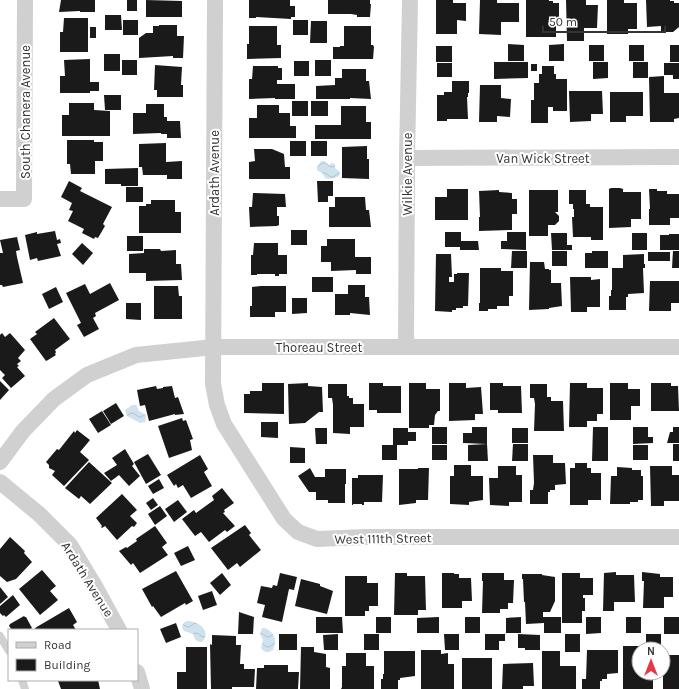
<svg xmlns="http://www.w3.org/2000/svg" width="679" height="689" font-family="Karla,sans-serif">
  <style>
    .water { fill: url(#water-waves) }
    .building { fill: #1a1a1a }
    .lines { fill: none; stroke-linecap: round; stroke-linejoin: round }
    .service { stroke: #d0d0d0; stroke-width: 8 }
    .minor { stroke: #d0d0d0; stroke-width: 16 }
    .labels { text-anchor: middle; stroke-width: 4; stroke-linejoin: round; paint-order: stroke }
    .street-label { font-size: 13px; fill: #333; stroke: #fff }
  </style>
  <defs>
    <pattern id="water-waves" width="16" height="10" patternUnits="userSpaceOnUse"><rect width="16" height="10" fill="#cfe2ee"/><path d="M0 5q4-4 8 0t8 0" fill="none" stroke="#b2c2cd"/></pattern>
  </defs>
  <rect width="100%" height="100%" fill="#fff"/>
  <g class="water">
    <path d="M 321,161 L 324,161 L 329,165 L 332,163 L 335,164 L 335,168 L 340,172 L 339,176 C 336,178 329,180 325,178 L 323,174 L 317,170 L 317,167 Z"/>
    <polygon points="132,405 136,405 139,411 146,415 146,417 145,422 140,423 127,416 125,410"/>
    <path d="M 186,621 C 197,620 213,631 202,642 C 195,642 195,639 193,634 L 184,631 C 181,627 182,624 186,621 Z"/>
    <path d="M 262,628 L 265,628 C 274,632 278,640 273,650 C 268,653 264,653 261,648 L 263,640 L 260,634 Z"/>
  </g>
  <g class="building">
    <polygon points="61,0 95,0 95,12 80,12 80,11 59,12"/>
    <rect x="127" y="0" width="10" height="11"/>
    <polygon points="146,0 182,1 182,17 146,17"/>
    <polygon points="249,0 290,0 290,6 295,6 295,17 291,17 291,19 256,17 256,18 249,18"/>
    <polygon points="328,0 370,0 370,4 371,4 370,17 357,17 357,15 351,14 328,14"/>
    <polygon points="436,0 453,0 453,3 466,3 466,21 457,20 457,34 436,34"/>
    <polygon points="480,0 497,0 497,3 519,3 519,22 501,22 501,35 479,34"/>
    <polygon points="526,0 549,0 549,1 553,1 553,3 559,3 559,26 556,26 556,37 526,37"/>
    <polygon points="566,0 586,0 586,5 598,5 597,28 584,28 584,41 567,41"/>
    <polygon points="607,0 624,0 624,3 637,3 637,29 628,29 628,34 607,34"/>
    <polygon points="646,0 670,0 670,1 674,1 674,3 679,3 679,27 673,32 661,32 661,26 647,27"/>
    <polygon points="105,15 121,15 122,30 105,30"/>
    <polygon points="64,18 88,18 88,52 60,52 60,32 63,32"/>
    <rect x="123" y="20" width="15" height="15"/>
    <rect x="293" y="20" width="15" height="15"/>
    <polygon points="311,21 327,21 327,43 310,43"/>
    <polygon points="159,25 177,25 177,36 184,36 183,58 173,58 173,56 139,58 139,38 146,33 153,33 153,26 159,26"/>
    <polygon points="249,26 277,26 277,45 281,45 281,58 247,59 247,44 249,44"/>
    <polygon points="344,26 371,26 371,45 373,45 374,47 373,59 333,59 333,47 340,47 340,46 344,46"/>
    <rect x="90" y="27" width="6" height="11"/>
    <polygon points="508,44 524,45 524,61 508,61"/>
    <polygon points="564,44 564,61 549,61 549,45"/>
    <rect x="589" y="45" width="15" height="16"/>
    <rect x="629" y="45" width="15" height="16"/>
    <rect x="670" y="45" width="9" height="17"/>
    <rect x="436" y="46" width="16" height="16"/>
    <rect x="104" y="54" width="16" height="17"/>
    <polygon points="90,59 90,82 99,82 99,91 90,91 90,93 60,93 60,76 65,76 64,60"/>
    <rect x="122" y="60" width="15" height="15"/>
    <rect x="315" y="60" width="16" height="16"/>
    <rect x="294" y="61" width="15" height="15"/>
    <polygon points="494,62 528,62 528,78 494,79"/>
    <polygon points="593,62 608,62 608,78 593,79"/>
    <rect x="633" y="62" width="15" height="16"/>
    <rect x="437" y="63" width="15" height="14"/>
    <polygon points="664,63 679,63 679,79 673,79 673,75 664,75"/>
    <rect x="531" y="64" width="6" height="7"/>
    <polygon points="155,65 182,67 181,85 183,85 183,97 157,97 157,90 154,90"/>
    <polygon points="253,66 278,66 278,68 282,68 282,80 277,80 277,84 295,84 295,99 275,99 275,98 249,99 249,79 252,79"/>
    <polygon points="542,66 554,66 554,74 556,74 556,79 567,79 567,111 553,111 553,107 548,107 548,123 531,123 531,100 534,100 534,83 539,83 539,74 542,74"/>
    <polygon points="342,69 366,69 366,81 369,81 371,99 350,98 350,99 316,99 316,86 335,85 335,78 342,78"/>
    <polygon points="664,76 664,93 679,93 679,118 674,119 674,122 650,122 649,77"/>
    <polygon points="452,81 469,81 469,93 468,93 468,97 467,97 468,119 447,119 447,121 437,121 437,95 444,95 444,92 452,92"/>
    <polygon points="480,85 501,85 501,98 511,99 510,117 497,116 497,122 479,122"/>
    <polygon points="569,91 602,91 603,114 591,114 591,121 570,122"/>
    <polygon points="610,92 643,92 643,116 626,116 626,122 610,122"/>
    <polygon points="104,95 121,95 121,110 105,110"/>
    <rect x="292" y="101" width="16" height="15"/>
    <rect x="311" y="101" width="17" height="15"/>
    <polygon points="69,103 94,103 94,110 110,111 110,136 62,136 62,115 69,115"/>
    <polygon points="146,104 164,104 164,117 167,117 167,121 180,121 181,138 167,138 167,134 161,134 161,133 133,134 133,113 146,113"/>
    <polygon points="257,105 279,105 279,113 290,113 290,126 296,126 296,138 249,138 249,118 257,118"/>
    <polygon points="341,106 366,106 366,122 371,122 371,139 315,139 315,125 341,125"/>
    <polygon points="67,140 94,140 94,142 103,142 103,161 95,161 95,174 71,174 70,164 67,164"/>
    <rect x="290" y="141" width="16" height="15"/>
    <rect x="311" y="141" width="16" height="15"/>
    <polygon points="166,143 166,162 182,161 182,179 167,179 167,175 143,175 142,167 139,167 139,144"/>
    <polygon points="367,146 367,159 369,159 369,179 342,178 342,147"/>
    <polygon points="254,149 272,149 284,154 285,167 290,167 290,179 249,179 249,162 255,161"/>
    <polygon points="138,168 138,186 121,186 121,184 105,184 105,169"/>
    <polygon points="69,181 82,188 80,191 112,207 103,224 105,226 98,238 95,237 94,239 82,233 84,229 68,221 73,211 69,210 72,203 61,197"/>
    <polygon points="317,181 333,181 333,196 328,196 328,202 318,202"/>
    <rect x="126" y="187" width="17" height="15"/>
    <polygon points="611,188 620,188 623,189 623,192 641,192 641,219 631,219 631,227 609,228 609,189"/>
    <polygon points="447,189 468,189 468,220 435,220 435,197 447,197"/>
    <polygon points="649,189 657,189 657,191 667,191 667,194 679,194 679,218 670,218 670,225 649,225 649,209 650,209"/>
    <polygon points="499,190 499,192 512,193 512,199 517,199 517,214 512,214 512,230 479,231 479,217 480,217 479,191"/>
    <polygon points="529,190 558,190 558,212 555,212 559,216 559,221 555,225 548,225 548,236 529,236"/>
    <polygon points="569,190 586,190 586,204 590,204 590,207 603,207 603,240 591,240 591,237 573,237 572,217 574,217 574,209 573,209 573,204 569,204"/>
    <polygon points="253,193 285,194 286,207 277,207 277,216 279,216 279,225 277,226 250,227 249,207 252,207"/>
    <polygon points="335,197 365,197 366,210 369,210 371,227 329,227 329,207 335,207"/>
    <polygon points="151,200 175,200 175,212 181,212 181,233 139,233 139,206 146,206 146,204 151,204"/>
    <rect x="291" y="230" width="16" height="15"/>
    <polygon points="55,231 57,240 60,239 61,243 57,244 61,256 38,261 37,258 30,260 25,235 37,232 37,234"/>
    <polygon points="445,232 461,232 461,241 478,241 479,250 460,250 460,247 445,247"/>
    <polygon points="507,232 526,232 526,250 501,249 501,241 507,241"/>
    <polygon points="551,233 567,233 567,245 572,245 572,250 552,250"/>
    <rect x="632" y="233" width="15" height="17"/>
    <polygon points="669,234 679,234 679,250 660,250 660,235 669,235"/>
    <rect x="127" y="236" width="16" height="15"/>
    <polygon points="17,237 20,250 16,251 17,257 23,283 3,287 2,285 0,285 0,253 3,253 0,240"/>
    <polygon points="327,239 355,239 355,257 371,257 371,274 356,274 356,270 331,271 331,262 321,262 321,246 327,246"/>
    <polygon points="82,243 93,253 83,265 72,254"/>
    <polygon points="254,243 278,243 278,255 287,255 287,274 279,274 279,276 275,276 275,274 257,274 257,275 251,275 251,255 253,255"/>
    <polygon points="144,249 160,249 161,251 176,250 176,264 181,264 182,280 146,281 146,273 129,273 129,254 144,253"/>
    <polygon points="512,251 527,251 527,268 511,268"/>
    <rect x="552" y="251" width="15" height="15"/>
    <polygon points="592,251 608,251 608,268 585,268 585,253 592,253"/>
    <polygon points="673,251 679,251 679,268 672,268"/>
    <rect x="648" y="252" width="22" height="9"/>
    <polygon points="436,254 451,254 452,277 449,277 449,282 454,282 454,274 457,274 457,273 469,273 468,306 463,306 463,308 456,308 456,310 452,310 452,312 435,311"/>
    <polygon points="644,254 644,264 645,264 645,268 643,268 644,293 628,294 628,297 626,297 626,310 609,310 609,296 611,296 611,290 612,290 612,268 623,268 623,255"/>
    <polygon points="530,262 544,262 545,269 549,269 549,270 551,270 551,283 561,283 562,306 549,308 549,309 529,310"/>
    <polygon points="480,268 501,268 501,271 513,271 513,296 509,296 509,306 497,306 497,309 488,309 488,311 479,311 479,303 480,303"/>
    <rect x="312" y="277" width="21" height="15"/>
    <polygon points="570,277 591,277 591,280 600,279 600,307 587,307 587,312 571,312"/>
    <polygon points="650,281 679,281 679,303 671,303 671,311 649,311"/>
    <polygon points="110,283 119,300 95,313 96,316 93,318 99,329 84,337 77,325 81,323 66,293 85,284 90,294"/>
    <polygon points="348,285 365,285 365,297 369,297 370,315 350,313 350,315 335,315 335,294 348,294"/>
    <polygon points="154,286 178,286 179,296 182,296 182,319 154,319"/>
    <polygon points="261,286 286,286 286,312 275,312 275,317 250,317 250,306 252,306 252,287"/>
    <polygon points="56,287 63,302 49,309 42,294"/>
    <polygon points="292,298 307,298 307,313 292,314"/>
    <polygon points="126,303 141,303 141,320 126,319"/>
    <polygon points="54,318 70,339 55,350 56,352 55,354 56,355 48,360 46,361 30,339 37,334 35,332"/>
    <polygon points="2,333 5,337 10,333 25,350 18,358 21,361 17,364 19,366 17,367 25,376 11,388 2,378 5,375 0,370 0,335"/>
    <polygon points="0,381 9,390 0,400"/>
    <polygon points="262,383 284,383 284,414 244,413 244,394 250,394 250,391 262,391"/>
    <polygon points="308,383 308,386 322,387 323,412 319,412 305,423 289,424 288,384"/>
    <polygon points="369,383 383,383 383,386 401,386 401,413 377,413 377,410 369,410"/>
    <polygon points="409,383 426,383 426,389 440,389 440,411 438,411 435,415 434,425 429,425 429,428 409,428"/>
    <polygon points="449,383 466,383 466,388 481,387 483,414 475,414 475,420 449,421"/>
    <polygon points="490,383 503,383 503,386 521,386 522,413 498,413 498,410 490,410"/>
    <polygon points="570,383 587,383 587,388 603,388 603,414 597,414 597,421 587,421 587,427 569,427"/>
    <polygon points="610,383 628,383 628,389 640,389 640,406 631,406 631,420 610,420"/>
    <polygon points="651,383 671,383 671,386 678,386 679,411 651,411"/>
    <polygon points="328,384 347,384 347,396 349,396 349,398 353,398 353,404 364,404 364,427 350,427 350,434 333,433 333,405 332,398 328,398"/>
    <polygon points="530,384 547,384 547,397 551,397 551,401 563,401 564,431 534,431 535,404 534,398 530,398"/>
    <polygon points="156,386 157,389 163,388 163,387 172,386 175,398 178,397 184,414 175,415 175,414 149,421 145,405 140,406 137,390"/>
    <polygon points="116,403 124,416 111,424 103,411"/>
    <polygon points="102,411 111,425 98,433 89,419"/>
    <polygon points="182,418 183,421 186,420 193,439 190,440 192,450 169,458 158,426"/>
    <polygon points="261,422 278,422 278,438 261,437"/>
    <rect x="432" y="427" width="15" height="17"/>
    <polygon points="472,427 487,427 487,444 463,443 463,433 472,433"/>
    <polygon points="593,427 608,427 608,461 592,461"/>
    <polygon points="633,427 648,427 648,437 653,437 653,443 633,444"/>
    <polygon points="673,427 679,427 679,443 667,443 670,432 673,432"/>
    <polygon points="315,428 327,428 327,444 316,444"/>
    <polygon points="393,428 408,428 408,432 416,432 416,441 408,441 408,445 397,445 397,460 382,460 382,445 393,445"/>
    <rect x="512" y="428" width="16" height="15"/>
    <polygon points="77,430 90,440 80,452 89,460 64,486 52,475 55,471 49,468 49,465 46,462 57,449 59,450 74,431 75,433"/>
    <polygon points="487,444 488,461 468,461 468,445"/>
    <polygon points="513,444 528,444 528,461 512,461"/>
    <rect x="673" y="444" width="6" height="17"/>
    <rect x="432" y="445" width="15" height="15"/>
    <rect x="633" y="445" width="15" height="15"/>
    <polygon points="290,447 305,448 305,463 290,463"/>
    <polygon points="125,449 134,464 132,466 140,476 129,486 119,475 111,481 104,473 117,465 112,458"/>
    <polygon points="148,454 161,475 146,484 134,462"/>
    <polygon points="200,455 208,469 204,472 212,486 191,498 183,485 178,488 176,484 174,486 167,475"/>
    <polygon points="533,455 553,455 553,463 565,463 566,484 555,485 555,490 550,490 550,492 548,492 548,504 530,504 530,490 533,490 534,483"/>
    <polygon points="89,462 112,483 90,504 81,496 79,499 65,488"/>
    <polygon points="575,463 587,463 587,468 591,468 591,473 601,473 601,500 588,500 588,505 570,505 570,468 575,468"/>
    <polygon points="454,465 471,465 471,476 483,476 483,500 469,502 469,505 450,504 450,476 454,476"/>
    <polygon points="498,466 516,466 516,475 522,475 522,502 509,502 509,506 490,505 489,478 498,478"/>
    <polygon points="650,466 672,466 672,475 679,475 679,501 664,501 664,506 651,506"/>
    <polygon points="617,467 632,468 632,470 641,470 641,476 643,476 643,500 638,500 638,502 630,502 630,504 610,504 611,476 617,476"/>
    <polygon points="310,468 315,477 325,477 325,469 346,469 346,484 345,484 345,503 328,503 328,500 316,500 316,492 309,492 298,476"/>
    <polygon points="418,468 429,468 428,500 416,500 416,503 399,505 399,469 418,469"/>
    <polygon points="358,475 383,475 382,502 364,502 364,505 362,505 362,504 353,504 353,505 352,505 352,478 358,478"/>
    <polygon points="159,479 164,488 153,494 148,486"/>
    <polygon points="222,488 234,503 224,510 225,512 223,513 235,526 227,532 225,530 209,542 201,532 195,536 182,519 194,510 196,513 214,500 212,496"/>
    <polygon points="122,494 137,510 130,516 137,523 134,527 132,526 117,540 105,526 102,528 101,527 102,526 96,518"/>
    <polygon points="153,498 158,505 151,510 146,503"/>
    <polygon points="178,500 187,512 174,522 165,509"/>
    <polygon points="160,506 167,516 155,525 148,514"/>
    <polygon points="245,525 251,533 249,535 261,550 240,567 237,563 228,570 211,548"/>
    <polygon points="155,526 167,543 162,547 168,555 140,573 133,563 131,565 119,551 126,547 127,548 137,541 136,539"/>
    <polygon points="10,537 25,551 24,553 32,562 16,579 7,582 0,576 0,549"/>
    <polygon points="188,546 195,560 181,566 174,553"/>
    <polygon points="42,570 56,586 50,591 58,600 40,615 19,589"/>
    <polygon points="176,571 193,601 186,605 185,603 161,617 153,606 152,607 142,589"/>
    <polygon points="616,572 616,575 634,575 635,602 614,602 614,611 603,611 604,573"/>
    <polygon points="642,572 660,574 660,577 673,577 673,597 664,597 664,608 643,608 644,581 642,581"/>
    <polygon points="222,573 231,585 220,595 210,583"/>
    <polygon points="280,573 297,577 294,590 289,589 282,622 262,617 265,605 257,603 261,586 272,588 273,585 277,586"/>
    <polygon points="395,573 407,573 407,576 425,576 426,610 418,610 418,615 394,615"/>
    <polygon points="442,573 454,573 454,574 459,574 459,578 471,578 472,601 462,601 462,608 442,608"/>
    <polygon points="482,573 504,573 504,580 514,580 513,603 508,603 508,609 500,609 500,613 482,613 483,581 482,581"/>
    <polygon points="562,573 580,573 580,578 593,578 593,595 583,595 583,598 585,598 585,611 582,611 582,623 562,623"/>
    <polygon points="522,574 542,574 542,575 555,577 555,601 550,612 543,612 543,617 561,617 561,633 544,633 544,623 526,624 525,602 524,602 523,579 522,579"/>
    <polygon points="345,576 367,576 367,583 378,583 378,606 369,606 369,611 365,611 365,616 345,616"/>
    <polygon points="301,579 320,584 320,586 333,591 327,614 295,606"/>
    <polygon points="0,587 8,597 0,604"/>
    <polygon points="212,591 217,605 203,610 198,596"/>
    <polygon points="13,595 20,605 6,617 4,615 3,616 0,613 0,606"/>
    <polygon points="69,608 77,622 73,625 76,630 36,630 35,628"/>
    <polygon points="239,612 254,617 253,634 238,634"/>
    <polygon points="24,616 25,617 26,617 32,628 29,630 12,630 9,626 10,624"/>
    <polygon points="316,617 342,617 343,633 316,633"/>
    <rect x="376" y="617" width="15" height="16"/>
    <polygon points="439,617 439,633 417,633 417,618"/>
    <rect x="465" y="617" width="15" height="16"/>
    <polygon points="521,617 521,633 506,633 506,618"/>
    <polygon points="586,617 601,617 601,633 586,634"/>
    <rect x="626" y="617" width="15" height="16"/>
    <rect x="664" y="617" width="15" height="17"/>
    <polygon points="176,623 181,637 166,643 160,629"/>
    <rect x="279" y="634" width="18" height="16"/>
    <polygon points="338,634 338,650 324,650 323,635"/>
    <rect x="364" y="634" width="15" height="16"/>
    <polygon points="444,634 459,634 459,650 445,650"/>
    <polygon points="485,634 505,634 505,641 499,641 499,650 485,650"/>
    <polygon points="518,634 540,635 540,650 525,650 525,648 518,648"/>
    <rect x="565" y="634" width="15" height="18"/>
    <rect x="646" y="634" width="15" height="15"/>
    <polygon points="212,635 236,636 236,645 241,645 240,664 244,664 244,669 255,669 254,687 232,687 232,689 211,689 210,644 212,645"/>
    <polygon points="623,646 642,646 642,649 639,649 639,673 653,673 653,689 623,689"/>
    <polygon points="186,647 207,647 207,689 177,689 177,672 186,672"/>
    <polygon points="301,647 314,647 314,652 326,654 326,667 330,668 330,689 300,689"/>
    <polygon points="421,650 441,650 441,654 448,653 448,664 454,664 454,689 421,689"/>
    <polygon points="587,650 618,650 618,673 607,674 607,679 602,679 602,681 600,681 600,689 582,689 582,679 586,679"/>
    <polygon points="384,651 415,651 415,676 400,678 400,680 398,680 398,689 381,689 381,679 383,679 383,674 384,674"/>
    <polygon points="542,651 560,651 560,666 576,666 576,689 542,689"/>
    <polygon points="346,653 366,653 366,666 374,666 374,689 341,689 342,687 342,666 346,666"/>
    <rect x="663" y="655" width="16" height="34"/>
    <rect x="462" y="658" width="30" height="31"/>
    <polygon points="533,663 534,686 523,686 523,689 502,689 503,664"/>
    <polygon points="264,665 288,665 288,672 299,672 298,689 256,689 257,668 264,668"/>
    <polygon points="61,680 98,680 100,689 61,689 58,681"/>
  </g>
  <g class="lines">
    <g class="service">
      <polyline points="0,636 9,651"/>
      <polyline points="22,680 25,689"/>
    </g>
    <g class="minor">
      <polyline points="215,0 213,384 217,405 224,424 284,519 298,532 317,539 366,537 679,537"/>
      <polyline points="407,158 679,157"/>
      <polyline points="0,199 24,199 25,0"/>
      <polyline points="406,347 407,158 410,0"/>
      <polyline points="0,462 23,431 54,399 87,375 136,355 214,347 679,347"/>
      <polyline points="0,482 39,514 70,545 96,588 119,630"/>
      <polyline points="137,672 142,689"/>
    </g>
  </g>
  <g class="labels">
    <g class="street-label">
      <text transform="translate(25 112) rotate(-90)" y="5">South Chanera Avenue</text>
      <text x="543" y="163">Van Wick Street</text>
      <text transform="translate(214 173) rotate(-90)" y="5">Ardath Avenue</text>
      <text transform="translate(407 174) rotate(-90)" y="5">Wilkie Avenue</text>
      <text x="319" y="352">Thoreau Street</text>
      <text transform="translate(383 538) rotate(-1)" y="5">West 111th Street</text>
      <text transform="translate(88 579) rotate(58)" y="5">Ardath Avenue</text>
    </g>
  </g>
  <rect x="8" y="629" width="130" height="52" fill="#ffffff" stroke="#adadad"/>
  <rect x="16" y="642" width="20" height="6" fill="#d0d0d0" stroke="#adadad"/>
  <text x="44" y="649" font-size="12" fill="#333333">Road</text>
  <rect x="16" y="659" width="20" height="12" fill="#1a1a1a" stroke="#adadad"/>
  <text x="44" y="669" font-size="12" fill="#333333">Building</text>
  <g transform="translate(651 661)"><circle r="19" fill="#ffffff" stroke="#adadad"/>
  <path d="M0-3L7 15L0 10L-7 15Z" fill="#e63946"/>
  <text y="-6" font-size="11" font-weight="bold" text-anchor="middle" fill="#333333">N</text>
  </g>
  <path d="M543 26v6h122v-6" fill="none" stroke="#333333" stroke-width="2"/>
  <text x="549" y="26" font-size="12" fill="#333333" stroke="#ffffff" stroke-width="3" paint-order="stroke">50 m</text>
</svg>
